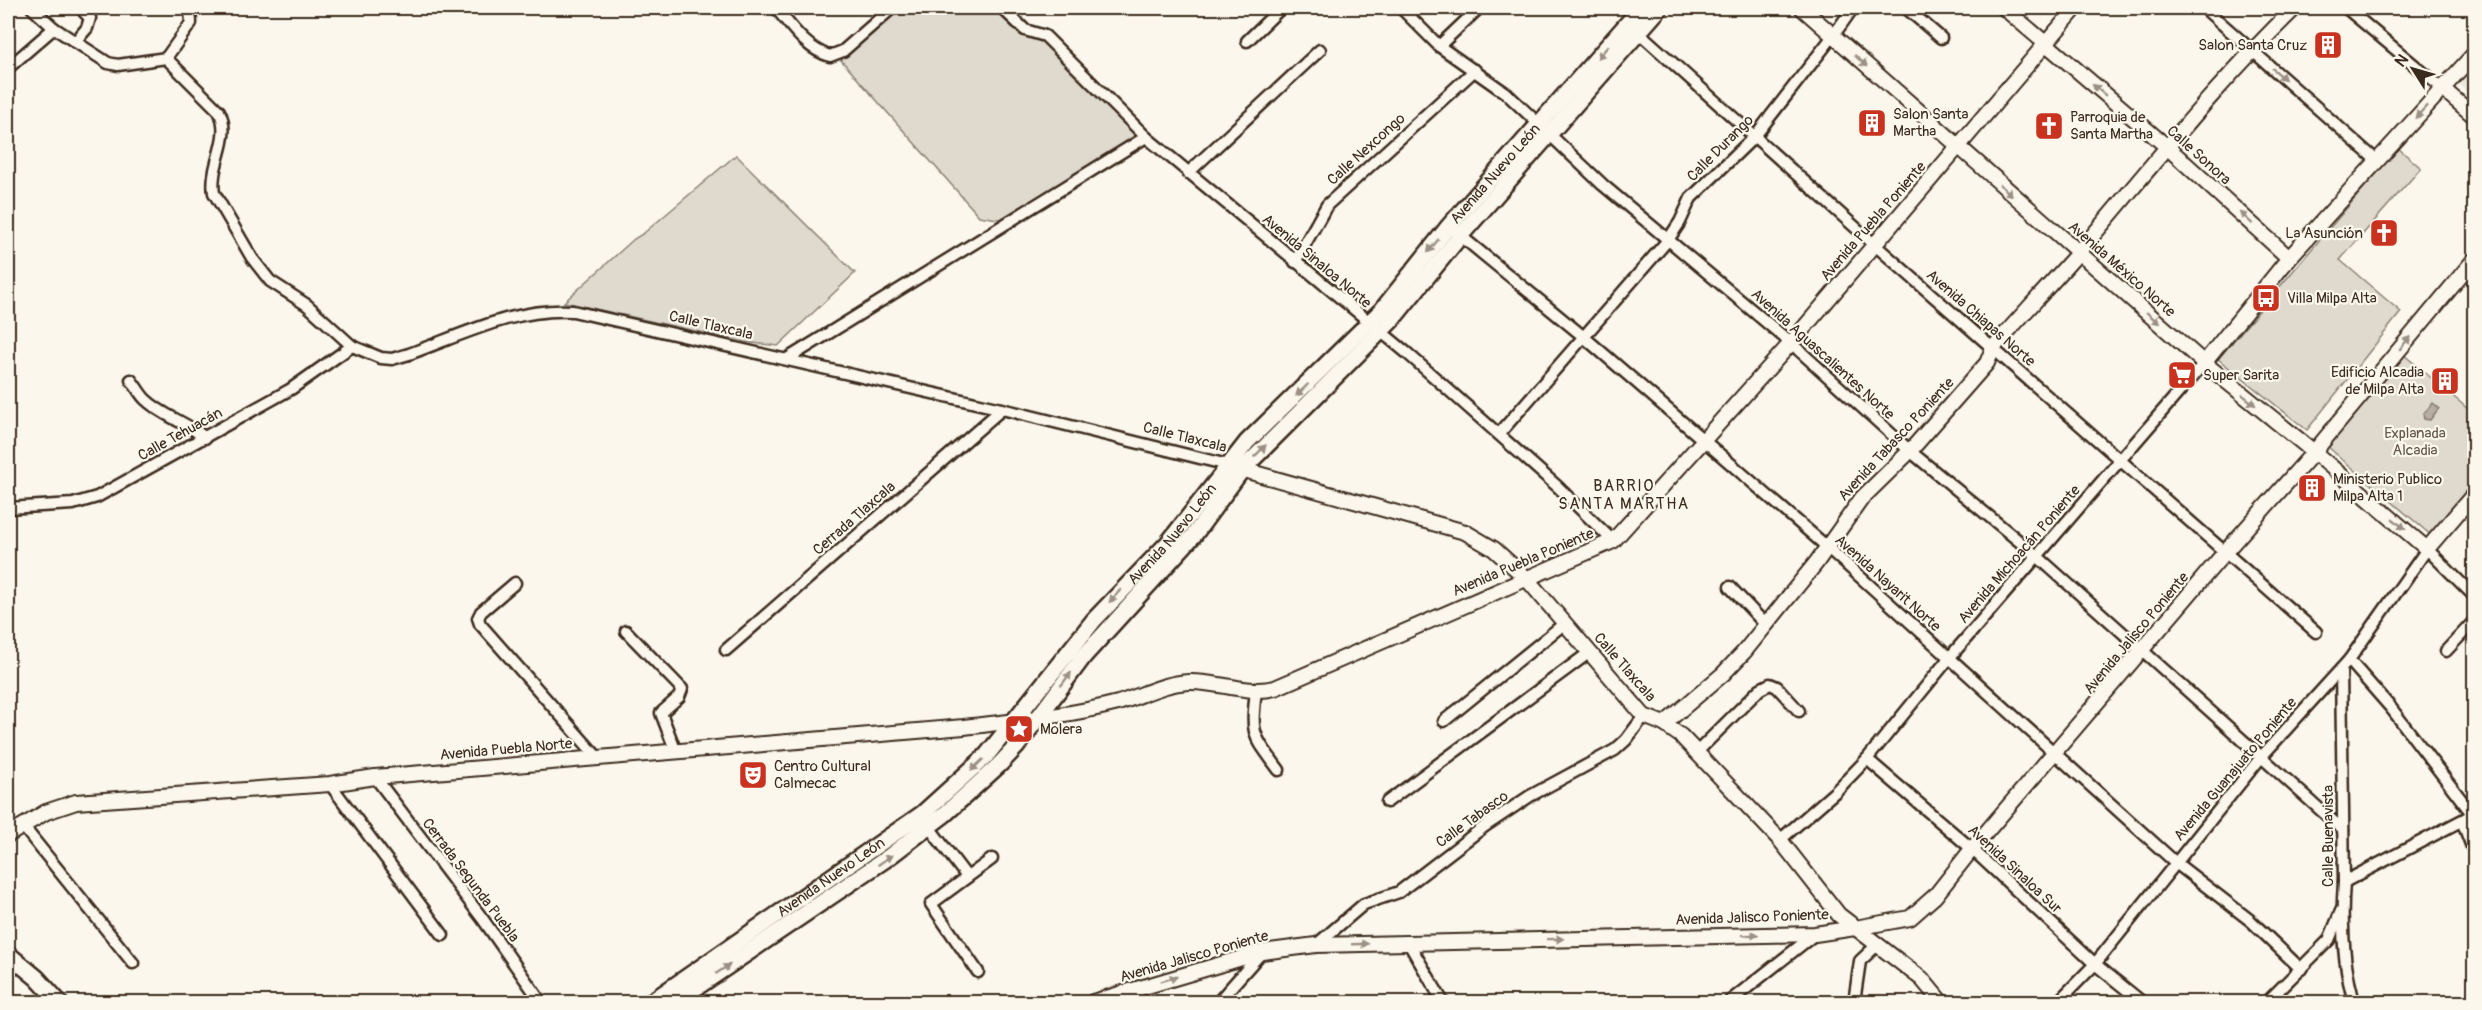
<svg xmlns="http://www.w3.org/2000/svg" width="2482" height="1010" font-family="Pangolin,sans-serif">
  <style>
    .built { fill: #ede8dd }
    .green { fill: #dfd9ce; stroke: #8d8276; stroke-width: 1.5 }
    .water { fill: #b6aea2; stroke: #85796d; stroke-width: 1.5 }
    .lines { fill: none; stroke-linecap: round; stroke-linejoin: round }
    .minor-casing { stroke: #3b2a1e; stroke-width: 15 }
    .tertiary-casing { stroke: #3b2a1e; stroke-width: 18 }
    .secondary-casing { stroke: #3b2a1e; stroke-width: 20 }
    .minor { stroke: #fbf7ec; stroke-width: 10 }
    .tertiary { stroke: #fbf7ec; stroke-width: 14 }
    .secondary { stroke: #fbf7ec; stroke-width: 15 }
    .oneway { fill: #9b9085 }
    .labels { text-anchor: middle; stroke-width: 4.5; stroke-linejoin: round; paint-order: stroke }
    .poi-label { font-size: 15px; fill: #3b2a1e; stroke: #fbf7ec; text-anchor: start }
    .street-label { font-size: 15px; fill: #3b2a1e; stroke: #fbf7ec }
    .park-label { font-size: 15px; fill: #64564a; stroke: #fbf7ec }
    .neighbourhood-label { font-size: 16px; letter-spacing: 1.5px; fill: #3b2a1e; stroke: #fbf7ec }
  </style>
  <rect width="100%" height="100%" fill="#fbf7ec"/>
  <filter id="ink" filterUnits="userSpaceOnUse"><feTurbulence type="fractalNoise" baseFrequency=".0167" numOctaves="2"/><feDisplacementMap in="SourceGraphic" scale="12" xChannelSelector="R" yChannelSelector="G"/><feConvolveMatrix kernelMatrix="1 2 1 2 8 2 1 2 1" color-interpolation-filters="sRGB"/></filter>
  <g filter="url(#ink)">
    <polygon class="built" points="2474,67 2474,97 2459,85"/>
    <g class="green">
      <polygon points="901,8 999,8 1045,39 1138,136 1004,220 979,216 841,60"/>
      <polygon points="2398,148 2421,168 2340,260 2401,312 2307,430 2218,359"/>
      <polygon points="736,155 855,273 778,346 745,342 564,302 634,239 644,233"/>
      <polygon points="2403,354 2474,414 2474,486 2433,537 2328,447"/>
    </g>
    <polygon class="water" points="2433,403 2439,408 2430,420 2424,419 2423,414"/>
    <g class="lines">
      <g class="minor-casing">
        <g id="minor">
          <path d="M 32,8 L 54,28 L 108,63 L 118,65 L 166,58 L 219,111 C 233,138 209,164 214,193 L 252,258 L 270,281 L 307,305 L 352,346 L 381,358 L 392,359 L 409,354 C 462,335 516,307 573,311 L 1002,409 L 1228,465"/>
          <path d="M 776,8 C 791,26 806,49 830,56 L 843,51 L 892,8"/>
          <polyline points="1002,8 1025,30 1045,36 1146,137 1407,353 1558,487 1613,541"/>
          <polyline points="1401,8 1439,46 1507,94 1603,185 1791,343 1910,451 2037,556 2343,830"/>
          <polyline points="1906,8 1941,38"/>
          <polyline points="2204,8 2376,160"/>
          <polyline points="2346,8 2443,89"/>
          <polyline points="1635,29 1875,245 2316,632"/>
          <polyline points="1247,41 1281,8"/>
          <polyline points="75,42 87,28 90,18 84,12"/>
          <polyline points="1439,46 1479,8"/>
          <polyline points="166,58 191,23 190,8"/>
          <polyline points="8,68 54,28"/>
          <polyline points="1188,173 1320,50"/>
          <polyline points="1456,232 1584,337 1826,546 2176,863 2251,921 2301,969"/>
          <polyline points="1295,262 1327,205 1475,70"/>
          <polyline points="787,359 1146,137"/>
          <path d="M 131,380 C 136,386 140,394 145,399 C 162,416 187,422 205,438"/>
          <polyline points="1499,434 1668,240 1680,222 1691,198 1755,136 1833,36 1853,8"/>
          <polyline points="8,508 73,504 97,497 291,389 352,346"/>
          <polyline points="515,583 481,612 478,618 480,624 598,758"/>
          <polyline points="1730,587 1765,624"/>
          <polyline points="626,631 682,689 679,697 661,713 676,752"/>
          <polyline points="726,650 1002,409"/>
          <polyline points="2446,651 2474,621"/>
          <polyline points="2349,660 2391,708 2473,815"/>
          <path d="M 2341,669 L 2344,882 C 2341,921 2343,964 2354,1002"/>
          <path d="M 1256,690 C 1251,736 1252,733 1279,770"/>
          <polyline points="1444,721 1565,623"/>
          <polyline points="1697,752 1760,689 1770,684 1777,687 1799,711"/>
          <polyline points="1867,759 1972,849 2095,964 2142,1002"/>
          <polyline points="375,777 482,918 541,1002"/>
          <polyline points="330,784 443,935"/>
          <polyline points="1387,802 1590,652"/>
          <polyline points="2462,821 2474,852"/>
          <polyline points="22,825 133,963"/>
          <polyline points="929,827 967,877"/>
          <polyline points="1780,840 1835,792 1867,759 1950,657 2204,363"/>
          <polyline points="2344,882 2474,814"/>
          <polyline points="1408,942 1443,1002"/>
          <polyline points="1316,945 1364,904 1399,892 1485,826 1530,796 1615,750 1626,740 1644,716"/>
          <polyline points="978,972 931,904 992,859"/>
          <polyline points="1218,1002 1262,952"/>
          <polyline points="1729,1002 1815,934"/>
          <polyline points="1854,1002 1860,961 1878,944"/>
          <polyline points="2058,1002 2095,964 2262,756 2349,660 2427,549 2474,596"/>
          <polyline points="2267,1002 2329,940 2341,911"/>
        </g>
      </g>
      <g class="tertiary-casing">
        <g id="tertiary">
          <polyline points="1802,8 2204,363 2314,452 2427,549 2474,494"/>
          <polyline points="2004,8 2166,146 2289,258"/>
          <polyline points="2443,89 2474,116"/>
          <polyline points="2204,363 2289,258 2474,54"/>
          <polyline points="1233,467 1465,532 1494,549 1526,578 1644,716 1664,724 1681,736 1780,840 1839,915 1922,979 1941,1002"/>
          <path d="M 1664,724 L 1723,674 L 1744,652 L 1816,563 L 1862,498 L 1910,451 L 1987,363 L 1993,348 C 2021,316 2050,285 2078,253 C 2149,170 2216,84 2295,8"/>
          <path d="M 8,835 L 46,812 L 76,802 L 330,784 L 375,777 L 964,727 C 1015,721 1068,716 1118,703 C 1141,696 1164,683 1189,682 C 1217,681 1247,695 1275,688 L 1613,541 L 1791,343 L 2076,8"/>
          <polyline points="1093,1002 1262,952 1316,945 1815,934 1855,928 1910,918 1935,896 1972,849 2226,551 2314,452 2474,260"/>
        </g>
      </g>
      <g class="secondary-casing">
        <g id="secondary">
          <polyline points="8,954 37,978 59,1002"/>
          <path id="s1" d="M 651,1002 L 922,814 L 986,756 L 1094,620 L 1168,543 L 1247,442 L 1382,310 L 1449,226 L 1641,8"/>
          <polyline points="675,1002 886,859 945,814 999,765 1017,746 1084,656 1194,535 1241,471 1392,320 1461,235 1660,8"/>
        </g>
      </g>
      <use href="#minor" class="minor"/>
      <use href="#tertiary" class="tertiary"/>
      <use href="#secondary" class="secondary"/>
    </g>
    <defs><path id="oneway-solid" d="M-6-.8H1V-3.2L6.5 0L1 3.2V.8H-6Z" transform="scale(1.5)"/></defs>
    <g class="oneway">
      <use href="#oneway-solid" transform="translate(1603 52) rotate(131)"/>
      <use href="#oneway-solid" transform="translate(1861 61) rotate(42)"/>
      <use href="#oneway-solid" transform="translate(2279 74) rotate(41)"/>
      <use href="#oneway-solid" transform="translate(2099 90) rotate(-140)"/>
      <use href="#oneway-solid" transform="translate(2421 112) rotate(133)"/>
      <use href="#oneway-solid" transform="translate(2006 190) rotate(41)"/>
      <use href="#oneway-solid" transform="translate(2246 218) rotate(-138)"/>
      <use href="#oneway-solid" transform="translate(1433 246) rotate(129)"/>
      <use href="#oneway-solid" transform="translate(2153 318) rotate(41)"/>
      <use href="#oneway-solid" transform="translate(2405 343) rotate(-50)"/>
      <use href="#oneway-solid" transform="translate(1302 390) rotate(136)"/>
      <use href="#oneway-solid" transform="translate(2249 400) rotate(39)"/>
      <use href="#oneway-solid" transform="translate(1260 451) rotate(-45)"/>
      <use href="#oneway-solid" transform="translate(2399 524) rotate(40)"/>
      <use href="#oneway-solid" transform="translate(1115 596) rotate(132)"/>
      <use href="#oneway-solid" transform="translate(1066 679) rotate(-53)"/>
      <use href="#oneway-solid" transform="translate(977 765) rotate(136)"/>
      <use href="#oneway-solid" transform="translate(885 860) rotate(-35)"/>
      <use href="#oneway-solid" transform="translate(1750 935) rotate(-1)"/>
      <use href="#oneway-solid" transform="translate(1555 939) rotate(-1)"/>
      <use href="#oneway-solid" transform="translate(1360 944) rotate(-2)"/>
      <use href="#oneway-solid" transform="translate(723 969) rotate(-33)"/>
      <use href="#oneway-solid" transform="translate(1169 979) rotate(-17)"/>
    </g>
  </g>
  <defs>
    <g id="building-square" transform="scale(1.5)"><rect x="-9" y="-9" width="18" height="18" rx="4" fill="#c8321e" stroke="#fbf7ec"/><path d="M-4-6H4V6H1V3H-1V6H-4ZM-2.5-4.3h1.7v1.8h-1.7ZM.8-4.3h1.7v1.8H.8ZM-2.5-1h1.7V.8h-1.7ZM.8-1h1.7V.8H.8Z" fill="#fff"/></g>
    <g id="church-square" transform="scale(1.5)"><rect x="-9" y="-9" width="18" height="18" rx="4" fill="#c8321e" stroke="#fbf7ec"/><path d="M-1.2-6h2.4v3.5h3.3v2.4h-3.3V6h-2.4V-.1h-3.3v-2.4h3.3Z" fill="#fff"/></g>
    <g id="bus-square" transform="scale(1.5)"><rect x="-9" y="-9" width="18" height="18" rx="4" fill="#c8321e" stroke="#fbf7ec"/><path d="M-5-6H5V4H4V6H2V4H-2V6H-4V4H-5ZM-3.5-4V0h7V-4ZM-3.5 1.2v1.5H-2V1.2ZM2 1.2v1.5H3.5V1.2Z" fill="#fff"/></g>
    <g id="supermarket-square" transform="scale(1.5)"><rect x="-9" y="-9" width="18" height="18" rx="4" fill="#c8321e" stroke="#fbf7ec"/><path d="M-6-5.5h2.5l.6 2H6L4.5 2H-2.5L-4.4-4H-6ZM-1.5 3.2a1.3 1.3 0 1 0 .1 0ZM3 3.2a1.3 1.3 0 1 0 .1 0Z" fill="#fff"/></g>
    <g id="sight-square" transform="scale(1.5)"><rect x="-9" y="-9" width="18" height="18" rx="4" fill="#c8321e" stroke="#fbf7ec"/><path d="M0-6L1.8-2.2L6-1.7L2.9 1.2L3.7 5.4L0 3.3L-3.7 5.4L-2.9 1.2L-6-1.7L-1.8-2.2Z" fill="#fff"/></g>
    <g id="theatre-square" transform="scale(1.5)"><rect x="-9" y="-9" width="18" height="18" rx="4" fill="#c8321e" stroke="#fbf7ec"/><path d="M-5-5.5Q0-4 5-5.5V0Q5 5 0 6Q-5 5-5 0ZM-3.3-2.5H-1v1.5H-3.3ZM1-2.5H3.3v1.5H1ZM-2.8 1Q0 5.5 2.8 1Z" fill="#fff"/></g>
  </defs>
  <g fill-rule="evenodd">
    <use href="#building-square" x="2328" y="45"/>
    <use href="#building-square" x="1872" y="123"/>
    <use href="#church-square" x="2049" y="126"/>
    <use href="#church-square" x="2384" y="233"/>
    <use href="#bus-square" x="2266" y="298"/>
    <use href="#supermarket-square" x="2182" y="375"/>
    <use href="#building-square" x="2445" y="381"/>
    <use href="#building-square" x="2312" y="488"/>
    <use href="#sight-square" x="1019" y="729"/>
    <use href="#theatre-square" x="753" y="775"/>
  </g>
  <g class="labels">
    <g class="poi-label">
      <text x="2307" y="50" text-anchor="end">Salon Santa Cruz</text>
      <text x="1893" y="119">Salon Santa<tspan x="1893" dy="17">Martha</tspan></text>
      <text x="2070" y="122">Parroquia de<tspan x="2070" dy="17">Santa Martha</tspan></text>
      <text x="2363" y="238" text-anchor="end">La Asunción</text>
      <text x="2287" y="303">Villa Milpa Alta</text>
      <text x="2424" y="377" text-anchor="end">Edificio Alcadia<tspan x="2424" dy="17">de Milpa Alta</tspan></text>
      <text x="2203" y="380">Super Sarita</text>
      <text x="2333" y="484">Ministerio Publico<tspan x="2333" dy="17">Milpa Alta 1</tspan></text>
      <text x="1040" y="734">Molera</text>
      <text x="774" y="771">Centro Cultural<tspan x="774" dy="17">Calmecac</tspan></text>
    </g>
    <g class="street-label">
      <text transform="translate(1720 148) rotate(-45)" y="5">Calle Durango</text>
      <text transform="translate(1366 149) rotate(-42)" y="5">Calle Nexcongo</text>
      <text transform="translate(2199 155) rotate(42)" y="5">Calle Sonora</text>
      <text dy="5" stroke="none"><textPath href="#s1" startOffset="1191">Avenida Nuevo León</textPath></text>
      <text transform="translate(1873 221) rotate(-49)" y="5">Avenida Puebla Poniente</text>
      <text transform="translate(1317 261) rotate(40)" y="5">Avenida Sinaloa Norte</text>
      <text transform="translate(2122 269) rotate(41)" y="5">Avenida México Norte</text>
      <text transform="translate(1981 318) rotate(41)" y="5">Avenida Chiapas Norte</text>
      <text transform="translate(711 325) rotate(13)" y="5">Calle Tlaxcala</text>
      <text transform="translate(1823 354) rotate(42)" y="5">Avenida Aguascalientes Norte</text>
      <text transform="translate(180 434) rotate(-29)" y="5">Calle Tehuacán</text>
      <text transform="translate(1185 437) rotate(14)" y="5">Calle Tlaxcala</text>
      <text transform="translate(1896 439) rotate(-47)" y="5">Avenida Tabasco Poniente</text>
      <text transform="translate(854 518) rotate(-41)" y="5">Cerrada Tlaxcala</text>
      <text dy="5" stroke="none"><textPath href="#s1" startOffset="706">Avenida Nuevo León</textPath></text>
      <text transform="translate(2019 554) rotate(-49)" y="5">Avenida Michoacán Poniente</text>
      <text transform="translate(1523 562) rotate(-23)" y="5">Avenida Puebla Poniente</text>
      <text transform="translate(1888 583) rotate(42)" y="5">Avenida Nayarit Norte</text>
      <text transform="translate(2136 633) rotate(-50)" y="5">Avenida Jalisco Poniente</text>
      <text transform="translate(1625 667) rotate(49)" y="5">Calle Tlaxcala</text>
      <text transform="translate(506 749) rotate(-5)" y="5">Avenida Puebla Norte</text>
      <text transform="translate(2235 769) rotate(-50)" y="5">Avenida Guanajuato Poniente</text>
      <text transform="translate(1472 819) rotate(-36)" y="5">Calle Tabasco</text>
      <text transform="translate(2328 836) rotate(-90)" y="5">Calle Buenavista</text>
      <text transform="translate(2015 869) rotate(43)" y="5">Avenida Sinaloa Sur</text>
      <text dy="5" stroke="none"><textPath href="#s1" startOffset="219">Avenida Nuevo León</textPath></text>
      <text transform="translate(471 880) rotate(53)" y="5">Cerrada Segunda Puebla</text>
      <text transform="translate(1752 917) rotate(-2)" y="5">Avenida Jalisco Poniente</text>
      <text transform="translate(1194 956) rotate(-16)" y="5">Avenida Jalisco Poniente</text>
    </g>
    <g class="park-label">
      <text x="2415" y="438">Explanada<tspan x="2415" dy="17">Alcadia</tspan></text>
    </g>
    <g class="neighbourhood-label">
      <text x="1624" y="491">BARRIO<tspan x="1624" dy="18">SANTA MARTHA</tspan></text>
    </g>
  </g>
  <rect width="2482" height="1010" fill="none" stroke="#fbf7ec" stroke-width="30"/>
  <rect x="15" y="15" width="2452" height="980" fill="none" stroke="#3b2a1e" stroke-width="2" filter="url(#ink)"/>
  <g transform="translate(2413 69) rotate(307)" stroke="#fbf7ec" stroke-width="4.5" paint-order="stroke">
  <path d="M0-4.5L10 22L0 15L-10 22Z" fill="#3b2a1e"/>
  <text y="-9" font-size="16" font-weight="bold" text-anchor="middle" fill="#3b2a1e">N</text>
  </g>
</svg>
